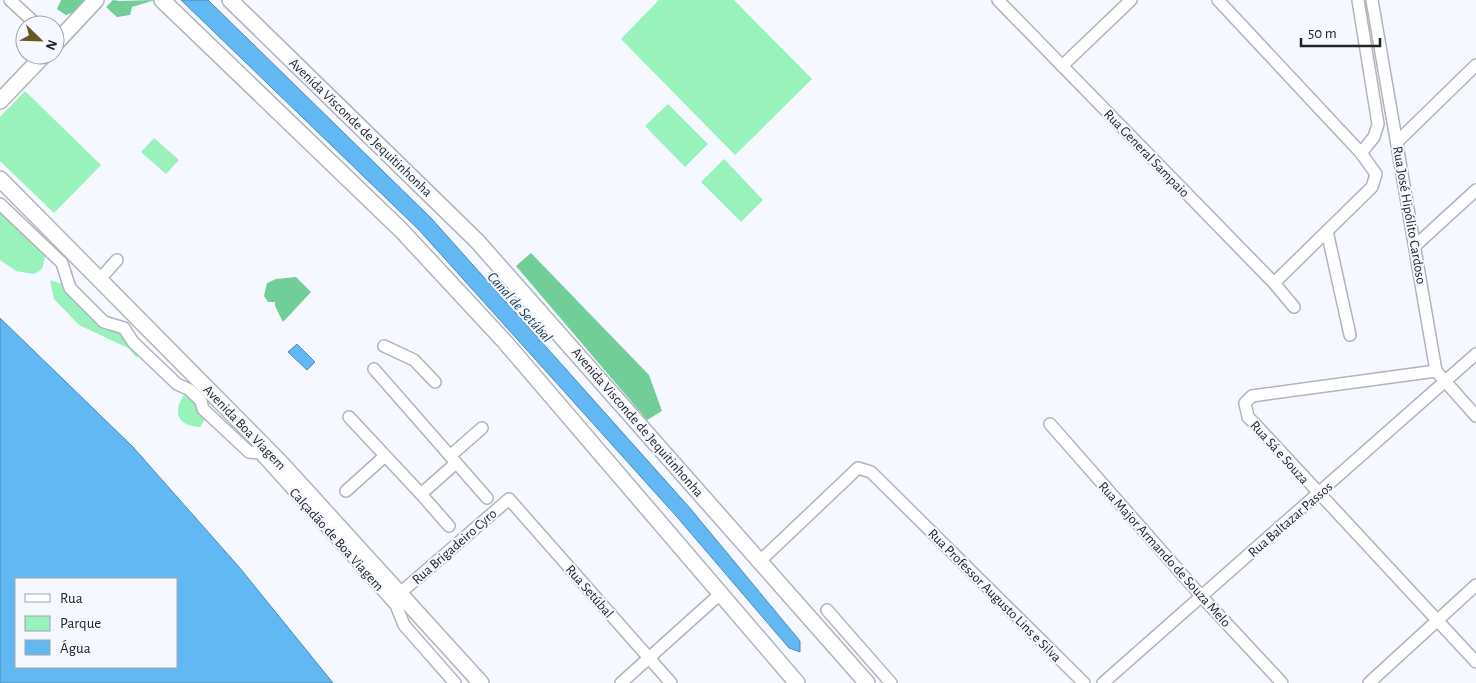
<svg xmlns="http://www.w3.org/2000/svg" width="1476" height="683" font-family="'Alegreya Sans',sans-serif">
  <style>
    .green { fill: #99f1bc }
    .forest { fill: #71ce98 }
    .water { fill: #61b8f2; stroke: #4f8cb5; fill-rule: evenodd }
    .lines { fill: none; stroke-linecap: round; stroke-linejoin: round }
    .minor-casing { stroke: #b1b4bb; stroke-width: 14 }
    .major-casing { stroke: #b1b4bb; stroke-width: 18 }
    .minor { stroke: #fff; stroke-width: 11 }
    .major { stroke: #fff; stroke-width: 15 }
    .labels { text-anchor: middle; stroke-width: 4; stroke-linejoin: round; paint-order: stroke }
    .street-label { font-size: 14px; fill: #242528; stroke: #f5f8ff }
    .water-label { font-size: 15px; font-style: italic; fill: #143951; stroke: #f5f8ff }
  </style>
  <rect width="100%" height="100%" fill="#f5f8ff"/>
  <g class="green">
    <polygon points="659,0 734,0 812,79 735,155 621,39"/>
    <polygon points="25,91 101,165 54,213 0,161 0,117"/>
    <polygon points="668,104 708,144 685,167 645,126"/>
    <polygon points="154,138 179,160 166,174 141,152"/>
    <polygon points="724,159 763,200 741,222 701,182"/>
    <polygon points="0,208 46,254 42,269 34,274 16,271 0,260"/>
    <polygon points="50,280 62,284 96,316 121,329 144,356 136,357 128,348 79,325 54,299"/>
    <path d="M 184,395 L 193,397 L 207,416 L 200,427 C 178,426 172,413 184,395 Z"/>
  </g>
  <g class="forest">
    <polygon points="61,0 87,0 81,4 80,10 66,15 57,9"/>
    <polygon points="113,0 119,1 155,0 132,7 130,15 117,17 106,7"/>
    <polygon points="531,253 649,375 662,411 647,420 516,266"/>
    <polygon points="296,277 311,292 283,322 275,306 275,302 268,302 264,296 267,283 276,279"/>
  </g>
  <g class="water">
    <polygon points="181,0 208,0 431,218 689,507 800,641 800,652 789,648 677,517 419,230"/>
    <path d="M 0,318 L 133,447 L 239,567 L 333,683 L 0,683 ZM 176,579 L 176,667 L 16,667 L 16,579 Z"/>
    <polygon points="297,344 315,362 307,370 288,352"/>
  </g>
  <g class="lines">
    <g class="minor-casing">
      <g id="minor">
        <polyline points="10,0 37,25"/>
        <polyline points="998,0 1274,283 1294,307"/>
        <polyline points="1218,0 1361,153 1376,174 1372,187 1274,283"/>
        <polyline points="1358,0 1378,124 1374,137 1361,153"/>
        <polyline points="1372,0 1436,371 1476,416"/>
        <polyline points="1062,66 1131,0"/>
        <polyline points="1398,141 1476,65"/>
        <polyline points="0,204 62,263 70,288 104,322 124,328 133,342 177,384 190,390 201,401 203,409 249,452 260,453 396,605 404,625 455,683"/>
        <polyline points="1327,231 1350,335"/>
        <polyline points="1416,245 1476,190"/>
        <polyline points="99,280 117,260"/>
        <polyline points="384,346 414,360 435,382"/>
        <polyline points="374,369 487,498"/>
        <polyline points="1436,371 1252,396 1245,403 1248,417 1256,425 1476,662"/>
        <polyline points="349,417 421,494"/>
        <polyline points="1050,424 1202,597 1282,683"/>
        <polyline points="450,456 482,428"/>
        <polyline points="346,491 385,456"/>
        <polyline points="449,526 421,494 456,463"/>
        <polyline points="760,561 858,468 871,472 1084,683"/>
        <polyline points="399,594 509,499 671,683"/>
        <polyline points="827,610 891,683"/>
        <polyline points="621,683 720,594"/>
        <polyline points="1103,683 1476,354"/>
        <polyline points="1369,683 1476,585"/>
      </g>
    </g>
    <g class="major-casing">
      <g id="major">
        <polyline points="162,0 401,230 505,342 797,683"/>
        <polyline points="230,0 477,241 867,683"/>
        <polyline points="55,44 96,0"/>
        <polyline points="0,101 44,55"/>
        <polyline points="0,179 281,463 481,683"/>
      </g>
    </g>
    <use href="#minor" class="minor"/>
    <use href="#major" class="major"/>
  </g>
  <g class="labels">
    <g class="street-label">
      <text transform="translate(361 127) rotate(44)" y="5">Avenida Visconde de Jequitinhonha</text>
      <text transform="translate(1147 153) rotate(46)" y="5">Rua General Sampaio</text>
      <text transform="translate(1410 215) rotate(80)" y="5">Rua José Hipólito Cardoso</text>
      <text transform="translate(638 422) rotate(49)" y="5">Avenida Visconde de Jequitinhonha</text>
      <text transform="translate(245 427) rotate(46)" y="5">Avenida Boa Viagem</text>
      <text transform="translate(1280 452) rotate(48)" y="5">Rua Sá e Souza</text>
      <text transform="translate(1290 519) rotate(-41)" y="5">Rua Baltazar Passos</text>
      <text transform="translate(337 539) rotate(48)" y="5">Calçadão de Boa Viagem</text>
      <text transform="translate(454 546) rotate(-41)" y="5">Rua Brigadeiro Cyro</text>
      <text transform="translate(1165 554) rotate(48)" y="5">Rua Major Armando de Souza Melo</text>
      <text transform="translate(590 591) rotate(49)" y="5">Rua Setúbal</text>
      <text transform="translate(995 595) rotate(45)" y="5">Rua Professor Augusto Lins e Silva</text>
    </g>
    <g class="water-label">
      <text transform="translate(520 307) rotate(48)" y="5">Canal de Setúbal</text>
    </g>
  </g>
  <rect x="15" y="578" width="162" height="90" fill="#f5f8ff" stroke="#a1a4a9"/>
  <rect x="25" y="594" width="25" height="8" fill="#ffffff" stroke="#a1a4a9"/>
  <text x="60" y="603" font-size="15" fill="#242528">Rua</text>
  <rect x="25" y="616" width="25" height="15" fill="#99f1bc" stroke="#a1a4a9"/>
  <text x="60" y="628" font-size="15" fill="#242528">Parque</text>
  <rect x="25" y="640" width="25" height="15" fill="#61b8f2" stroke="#a1a4a9"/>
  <text x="60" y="653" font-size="15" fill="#242528">Água</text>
  <g transform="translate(40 40) rotate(113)"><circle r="24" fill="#f5f8ff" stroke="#a1a4a9"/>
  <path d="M0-4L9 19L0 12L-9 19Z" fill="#685826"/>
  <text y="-8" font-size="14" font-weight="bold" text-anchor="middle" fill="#242528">N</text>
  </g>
  <path d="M1301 38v8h79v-8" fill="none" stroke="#242528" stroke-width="2.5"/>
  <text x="1308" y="38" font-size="15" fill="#242528" stroke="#f5f8ff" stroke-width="4" paint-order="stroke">50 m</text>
</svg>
